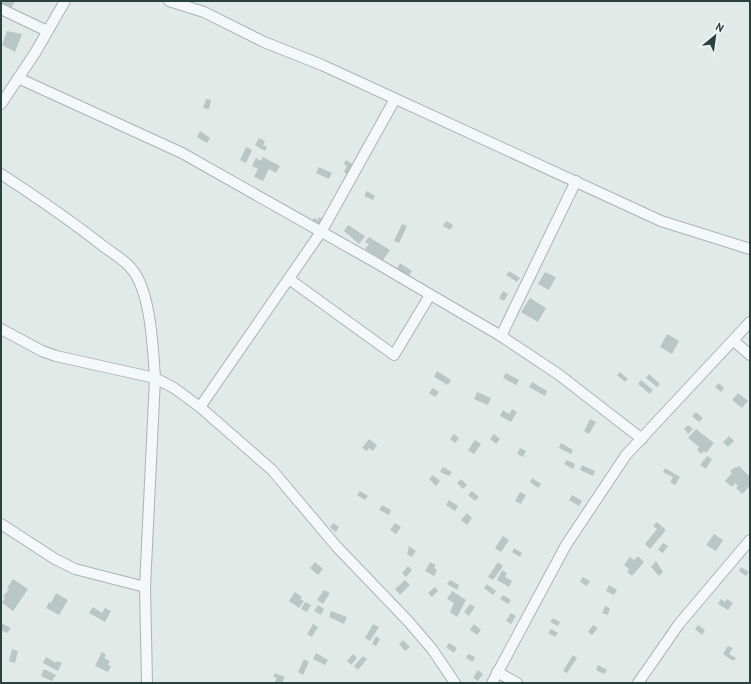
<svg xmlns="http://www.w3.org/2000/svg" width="751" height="684" font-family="'PT Sans',sans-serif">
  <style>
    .building { fill: #b9c7c4 }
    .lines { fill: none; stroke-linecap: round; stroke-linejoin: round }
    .minor-casing { stroke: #a7b4b2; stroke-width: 12 }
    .minor { stroke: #f4f8f8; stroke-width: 10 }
  </style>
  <rect width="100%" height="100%" fill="#e2eae8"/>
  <g class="building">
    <polygon points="3,1 15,1 11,8 2,4"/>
    <polygon points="7,31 22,34 15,52 2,45"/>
    <polygon points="206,99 211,100 209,109 203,108"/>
    <polygon points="200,131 210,138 207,143 197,137"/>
    <polygon points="259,138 265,141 263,145 267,147 265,151 255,145"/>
    <polygon points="246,147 252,150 246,163 240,160"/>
    <polygon points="263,157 280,166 276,173 269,169 263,181 254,177 258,169 252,166 256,158 261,161"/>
    <polygon points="346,160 354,165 348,175 344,172 347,166 344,164"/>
    <polygon points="319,167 332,173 329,179 316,173"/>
    <polygon points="367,191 375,196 373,200 364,196"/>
    <polygon points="319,217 323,219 319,226 312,221 314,218 318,220"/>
    <polygon points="446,221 453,225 450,230 443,226"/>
    <polygon points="402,224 407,226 399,243 394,241"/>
    <polygon points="348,225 365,236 359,244 344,231"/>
    <polygon points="369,237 390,250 383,260 365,249 369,244 365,242"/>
    <polygon points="400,263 412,271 408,277 397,269"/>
    <polygon points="509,271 520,278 517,282 506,275"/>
    <polygon points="545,272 556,277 549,290 538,284"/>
    <polygon points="503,291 508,294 504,301 499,298"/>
    <polygon points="530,298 546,308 538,322 521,312"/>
    <polygon points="667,334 679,341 672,354 660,347"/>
    <polygon points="437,371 451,380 448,385 434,377"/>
    <polygon points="620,372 628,379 625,382 617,375"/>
    <polygon points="506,373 519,380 516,385 503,378"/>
    <polygon points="649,374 660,384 657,387 646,378"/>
    <polygon points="641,380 653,390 650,394 638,384"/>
    <polygon points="532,382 547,391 545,396 529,387"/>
    <polygon points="719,383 724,388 721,392 715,387"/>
    <polygon points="433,388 439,392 435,397 429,393"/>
    <polygon points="477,392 491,398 488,405 474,399"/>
    <polygon points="738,393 748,401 742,408 732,400"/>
    <polygon points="512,409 517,412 511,422 500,416 503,410 509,414"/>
    <polygon points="696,412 703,418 699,422 692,416"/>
    <polygon points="590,419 596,422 589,434 584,431"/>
    <polygon points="688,425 693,429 688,434 684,429"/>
    <polygon points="696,429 714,443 706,453 704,451 701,454 697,450 699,447 688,438"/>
    <polygon points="454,434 459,438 455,443 450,439"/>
    <polygon points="494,434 500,439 496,444 490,439"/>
    <polygon points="729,436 734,441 728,447 723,442"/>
    <polygon points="369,439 377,445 373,451 369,448 367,451 362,448"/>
    <polygon points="475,440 481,444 474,454 468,450"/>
    <polygon points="561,443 573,450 571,454 559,448"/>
    <polygon points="520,448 526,451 523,457 517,454"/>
    <polygon points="707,456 712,459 706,469 700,465"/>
    <polygon points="567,460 575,464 573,469 564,464"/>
    <polygon points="582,465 595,471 593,476 580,470"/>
    <polygon points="739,466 750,477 750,486 742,494 736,488 738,486 735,483 732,487 725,481 732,473 730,471 735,467 736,468"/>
    <polygon points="443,467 452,472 449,476 440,472"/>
    <polygon points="665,468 680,477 675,485 670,482 673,477 663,472"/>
    <polygon points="433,475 440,481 436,486 429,479"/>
    <polygon points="532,478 541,484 538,488 530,482"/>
    <polygon points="461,479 467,485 463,489 457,483"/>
    <polygon points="360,491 368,496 365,500 357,495"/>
    <polygon points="472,491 479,497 475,501 468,495"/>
    <polygon points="520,492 526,495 521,504 515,501"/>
    <polygon points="572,495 582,501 579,506 569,500"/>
    <polygon points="449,500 458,506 455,511 446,505"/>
    <polygon points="382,505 391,510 389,515 379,510"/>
    <polygon points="467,513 472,518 467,525 461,520"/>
    <polygon points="657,522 666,530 650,549 645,544 657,529 653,526"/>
    <polygon points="333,523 339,527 336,532 330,528"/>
    <polygon points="395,523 401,527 396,534 390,530"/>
    <polygon points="714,534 723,540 716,551 706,545"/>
    <polygon points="503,536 509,540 501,552 495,548"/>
    <polygon points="663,543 668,546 663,553 658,550"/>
    <polygon points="409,546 416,551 412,557 407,554"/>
    <polygon points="514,548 522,553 520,557 512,552"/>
    <polygon points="638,556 644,562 632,576 627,572 629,569 624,565 630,557 634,560"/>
    <polygon points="656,561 663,572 659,576 651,567"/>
    <polygon points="315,562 323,569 318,575 310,568"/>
    <polygon points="430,562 436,565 434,568 437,570 434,576 425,571"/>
    <polygon points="498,562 503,566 493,580 488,577"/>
    <polygon points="408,566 412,570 406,577 402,573"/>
    <polygon points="741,567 749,572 746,576 739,571"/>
    <polygon points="502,570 507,573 505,577 512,581 509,587 497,580"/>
    <polygon points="583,577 590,581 587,586 580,582"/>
    <polygon points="13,579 28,589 13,611 2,603 5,598 3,597 9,589 7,588"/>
    <polygon points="405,580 410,585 400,595 395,589"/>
    <polygon points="450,580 459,585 457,590 447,584"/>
    <polygon points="487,584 496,591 493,595 484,588"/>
    <polygon points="609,585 617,590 614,595 606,591"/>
    <polygon points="435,587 438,591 432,597 428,593"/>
    <polygon points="324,590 330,593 323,604 317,600"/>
    <polygon points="452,591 466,600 457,617 450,612 454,603 447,599"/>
    <polygon points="295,592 302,597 300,599 304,601 299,608 289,601"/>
    <polygon points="56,593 68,600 59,615 46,608 49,602 51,603"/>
    <polygon points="503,595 511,600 508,604 500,599"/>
    <polygon points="721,599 725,602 727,599 733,603 728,610 718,604"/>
    <polygon points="305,602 311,605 307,612 301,609"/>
    <polygon points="470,604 475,607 469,616 464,612"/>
    <polygon points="318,605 324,609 321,615 314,611"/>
    <polygon points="605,606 610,608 608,615 602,613"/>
    <polygon points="93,607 102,613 105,608 111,611 105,622 89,613"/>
    <polygon points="331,611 347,617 344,624 329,617"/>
    <polygon points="511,613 516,616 511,624 506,621"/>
    <polygon points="553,618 560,622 558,626 550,622"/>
    <polygon points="1,623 11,628 7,633 1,630"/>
    <polygon points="313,624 318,627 312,637 307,634"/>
    <polygon points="373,624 379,627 370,641 365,638"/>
    <polygon points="474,624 481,630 477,635 470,630"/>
    <polygon points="593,625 598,628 592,635 588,632"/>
    <polygon points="698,625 705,630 702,635 695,629"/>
    <polygon points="551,629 558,633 555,637 548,633"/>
    <polygon points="376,636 380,639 376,646 372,644"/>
    <polygon points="403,640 410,647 405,651 399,644"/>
    <polygon points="449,643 457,648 454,653 446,647"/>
    <polygon points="728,646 733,648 729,654 736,658 733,661 723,654"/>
    <polygon points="12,649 18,651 15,663 9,661"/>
    <polygon points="102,652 106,655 104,658 110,661 108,665 111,666 108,672 95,666"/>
    <polygon points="316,653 328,660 325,665 313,659"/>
    <polygon points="353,654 357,658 351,665 347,661"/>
    <polygon points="468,654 475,657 473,662 466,658"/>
    <polygon points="573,655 577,658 567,673 563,671"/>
    <polygon points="363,656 367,659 358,670 354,666"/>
    <polygon points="46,657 56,663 57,661 62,663 58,671 43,663"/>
    <polygon points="304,659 309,662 303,675 298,672"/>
    <polygon points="598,665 607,670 604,674 596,670"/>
    <polygon points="44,669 56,675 52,681 41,676"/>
    <polygon points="478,670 483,674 478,681 473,678"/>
    <polygon points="275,673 285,677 282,683 274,683 277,678 273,677"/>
  </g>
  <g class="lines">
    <g class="minor-casing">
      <g id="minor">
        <polyline points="169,1 204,12 264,42 322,65 661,221 750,249"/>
        <polyline points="1,9 47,31"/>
        <polyline points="18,78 182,153 373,261 501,336 558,374 642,439"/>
        <polyline points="1,104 35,53 65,1"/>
        <path d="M 1,174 C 36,197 70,220 103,246 C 115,255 130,263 137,277 C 151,302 153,349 155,378 L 145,587 L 147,683"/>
        <polyline points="289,279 394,355 430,295"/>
        <polyline points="1,329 42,351 56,356 155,378 174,388 200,407 272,470 337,547 408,621 432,649 455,683"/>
        <polyline points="501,336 576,181"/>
        <polyline points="734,341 750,355"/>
        <polyline points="200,407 321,232 395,99"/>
        <polyline points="1,524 55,559 75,569 145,587"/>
        <polyline points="497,672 517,683"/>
        <polyline points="492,683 566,545 626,455 750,322"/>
        <polyline points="638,683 679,624 750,540"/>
      </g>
    </g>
    <use href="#minor" class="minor"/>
  </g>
  <rect width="751" height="684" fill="none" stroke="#2a423e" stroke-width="4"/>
  <g transform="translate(715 36) rotate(29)" stroke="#f1f7f6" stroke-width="3" paint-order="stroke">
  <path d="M0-3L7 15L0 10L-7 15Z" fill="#2a423e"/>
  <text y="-6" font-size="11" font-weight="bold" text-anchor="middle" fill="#2a423e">N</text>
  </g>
</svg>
